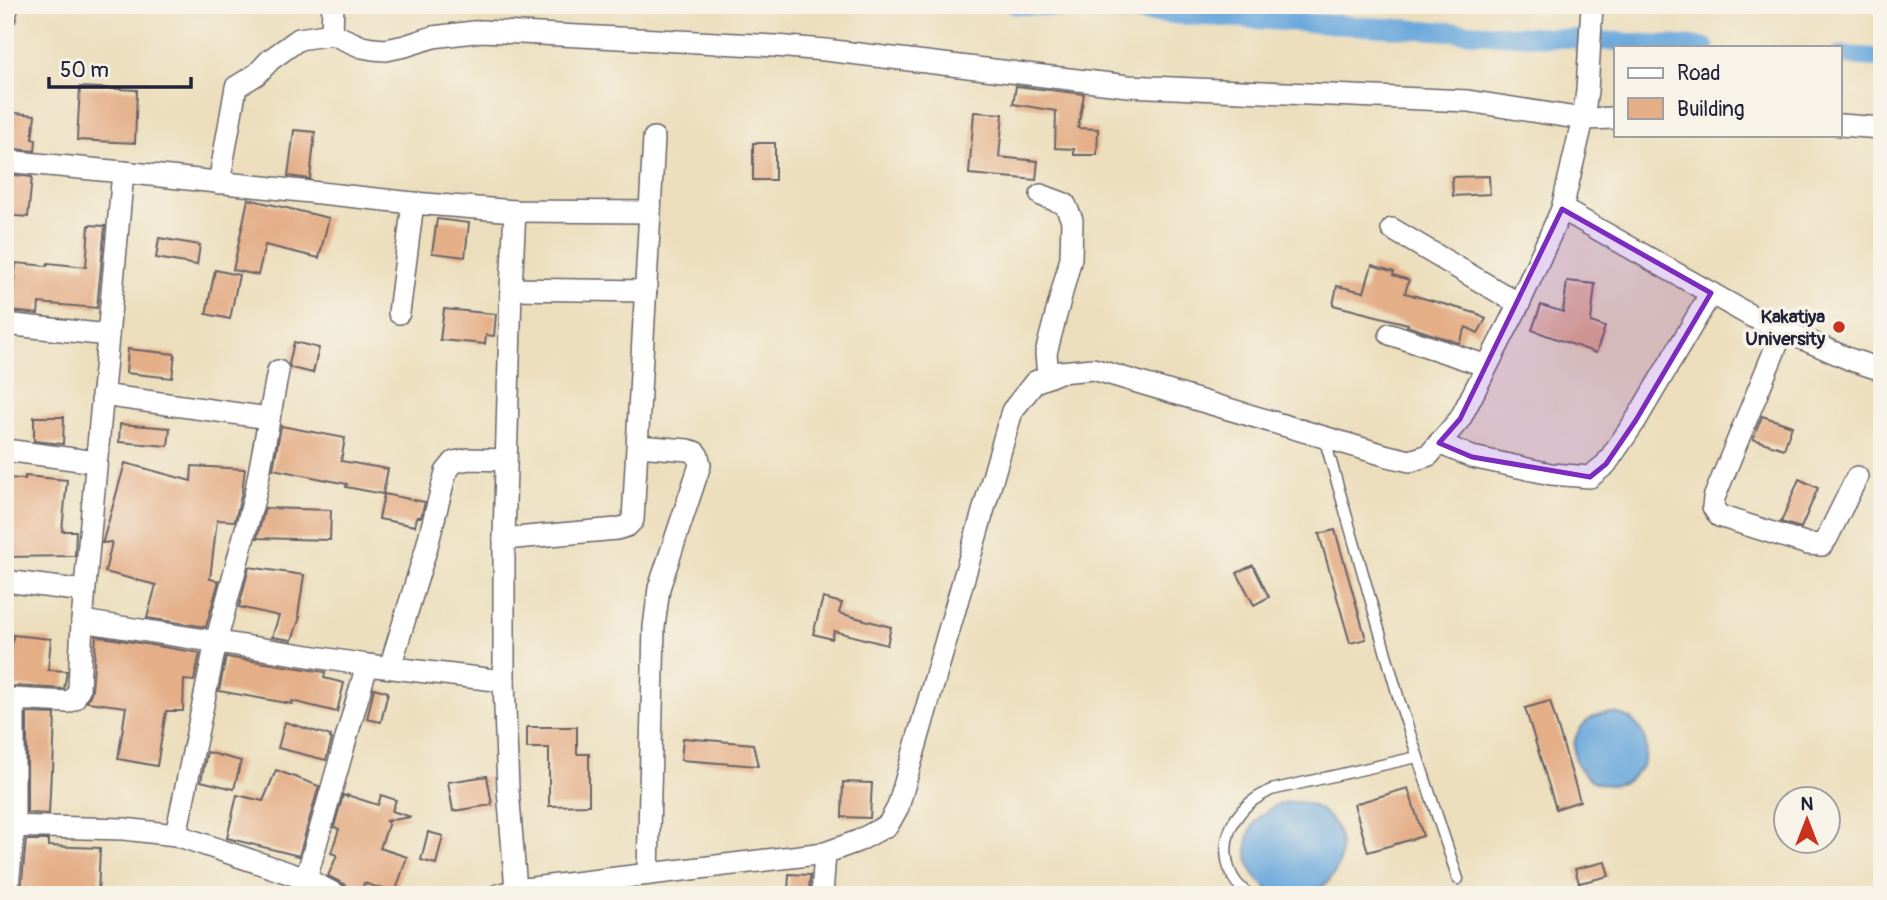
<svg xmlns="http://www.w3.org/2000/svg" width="1887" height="900" font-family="Pangolin,sans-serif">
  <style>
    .water { fill: #6aa8dc; stroke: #46658c; stroke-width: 2 }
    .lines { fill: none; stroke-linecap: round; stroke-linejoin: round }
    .canal { stroke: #6aa8dc; stroke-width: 19 }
    .building { fill: #e4ae87 }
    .service-casing { stroke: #696468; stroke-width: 13 }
    .minor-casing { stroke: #696468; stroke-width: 24 }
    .service { stroke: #fff; stroke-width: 10 }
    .minor { stroke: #fff; stroke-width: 21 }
    .marked { fill: #7b2cbf; fill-opacity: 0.2; stroke: #7b2cbf; stroke-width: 5; stroke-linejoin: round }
    .poi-dot { fill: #c8321e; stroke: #f7f3e8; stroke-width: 2.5 }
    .labels { text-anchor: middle; stroke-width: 7; stroke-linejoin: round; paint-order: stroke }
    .poi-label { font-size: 19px; font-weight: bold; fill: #22223b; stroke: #f7f3e8; text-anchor: end }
  </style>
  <rect width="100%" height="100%" fill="#f7f3e8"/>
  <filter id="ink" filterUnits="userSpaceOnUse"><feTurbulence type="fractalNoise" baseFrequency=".0143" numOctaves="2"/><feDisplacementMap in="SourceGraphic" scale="14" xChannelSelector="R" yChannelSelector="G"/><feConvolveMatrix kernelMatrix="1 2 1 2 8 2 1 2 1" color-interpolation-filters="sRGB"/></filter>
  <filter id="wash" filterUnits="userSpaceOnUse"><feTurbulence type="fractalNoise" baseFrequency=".00686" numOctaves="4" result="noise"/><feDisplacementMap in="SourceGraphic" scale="28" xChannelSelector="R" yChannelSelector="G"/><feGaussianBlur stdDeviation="1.57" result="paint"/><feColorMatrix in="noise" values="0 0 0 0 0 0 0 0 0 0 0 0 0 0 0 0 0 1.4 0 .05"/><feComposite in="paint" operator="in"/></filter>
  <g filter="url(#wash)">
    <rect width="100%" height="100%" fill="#ecdebc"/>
    <g class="water">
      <circle cx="1610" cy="749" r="36"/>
      <circle cx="1294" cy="849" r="47"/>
    </g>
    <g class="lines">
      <g class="canal">
        <polyline points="1015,5 1705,47"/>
        <polyline points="1840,55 1882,58"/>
      </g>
    </g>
    <g id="blocks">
      <g class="building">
        <polygon points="1016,86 1084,94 1078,128 1098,129 1097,155 1074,155 1074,149 1055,148 1056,111 1013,104"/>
        <polygon points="80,87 137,90 135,143 77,140"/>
        <polygon points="5,112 35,115 32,139 36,140 35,151 5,148"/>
        <polygon points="974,112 1003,114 999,157 1038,161 1036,180 969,174"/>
        <polygon points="294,130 315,132 310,179 288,176"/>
        <rect x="753" y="143" width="22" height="37"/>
        <polygon points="5,174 32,177 28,217 5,215"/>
        <polygon points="1489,176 1490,194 1453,196 1452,177"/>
        <polygon points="248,199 329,218 319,258 265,245 258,275 233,270"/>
        <polygon points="437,219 469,223 465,257 432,253"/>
        <polygon points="89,225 105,226 97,308 39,303 38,314 11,311 16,263 47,266 48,263 86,267"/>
        <polygon points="159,238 200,245 197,265 156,258"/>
        <polygon points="1372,265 1394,272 1393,275 1409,280 1405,293 1475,313 1486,319 1478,333 1466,327 1459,343 1407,326 1408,324 1333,305 1337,286 1364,292"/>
        <polygon points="215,270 239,275 230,319 206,314"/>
        <polygon points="1567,281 1595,284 1591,322 1605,327 1596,353 1532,330 1541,305 1563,312"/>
        <polygon points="444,309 496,314 494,336 486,335 485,344 440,340"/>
        <polygon points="294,342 319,348 313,373 291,368 289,364"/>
        <polygon points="128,349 175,354 172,378 126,373"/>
        <polygon points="1762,416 1792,426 1784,449 1753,439"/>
        <polygon points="34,417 64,417 63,444 34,441"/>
        <polygon points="120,424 170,428 168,446 119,442"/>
        <polygon points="281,426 345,438 341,461 388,469 383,494 346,487 347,484 273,469"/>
        <polygon points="125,463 191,481 192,466 245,469 242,492 235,521 217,520 210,579 219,581 206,627 147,618 156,585 105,572 112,542 102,543 103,541"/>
        <polygon points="25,476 67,480 62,531 76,531 75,556 5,557 5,478 25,479"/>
        <polygon points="1799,479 1818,488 1801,528 1781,522"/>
        <polygon points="384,494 425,502 421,517 417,517 415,526 379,519"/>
        <polygon points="265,508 331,510 330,540 257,538"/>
        <polygon points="1335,530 1366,639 1350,643 1319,534"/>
        <polygon points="1253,565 1269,597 1254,605 1237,573"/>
        <polygon points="249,567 304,575 298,616 300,617 292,640 272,637 279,616 239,607"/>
        <polygon points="823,598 842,603 839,613 891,627 887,645 834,631 832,639 813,634"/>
        <polygon points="13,635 51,639 48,670 67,671 64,689 15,686 5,690 5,665 10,665"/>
        <polygon points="96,636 200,653 194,681 184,680 183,711 166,711 157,766 118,759 126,707 87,702 92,690"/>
        <polygon points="226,657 325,672 324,678 344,683 337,712 292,701 292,704 219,691"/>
        <polygon points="374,688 388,692 381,722 367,719"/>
        <polygon points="1550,701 1580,801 1556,809 1525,708"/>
        <polygon points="27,713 55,714 53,771 51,771 49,814 27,813"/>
        <polygon points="285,722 331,736 330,738 332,739 326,760 278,748"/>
        <polygon points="527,727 577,727 577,754 589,754 589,805 549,806 549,748 527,748"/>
        <polygon points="683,738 753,744 758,766 681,760"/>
        <polygon points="207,752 241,761 234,789 201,781"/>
        <polygon points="276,770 319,786 299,856 227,838 237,795 263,801"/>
        <polygon points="487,776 492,805 453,811 448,782"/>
        <polygon points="843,782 872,783 870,818 842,817"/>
        <polygon points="1408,788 1423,836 1368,852 1354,804"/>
        <polygon points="343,795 347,797 347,795 378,805 381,795 396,800 392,811 411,817 385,821 388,822 388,825 380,848 407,857 395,893 364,883 360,895 350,895 348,889 344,884 328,876 337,855 331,853 339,829 334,827"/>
        <polygon points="428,832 443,836 436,864 421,860"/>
        <polygon points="26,840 48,840 48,846 100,848 98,895 71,895 21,891"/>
        <polygon points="1605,862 1609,876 1579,883 1575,869"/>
        <polygon points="789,874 810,875 809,893 788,892"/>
      </g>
    </g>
  </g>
  <g filter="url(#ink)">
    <use href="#blocks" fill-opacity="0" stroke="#696468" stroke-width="2"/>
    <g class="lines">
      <g class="service-casing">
        <g id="service">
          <polyline points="1324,437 1400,703 1458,879"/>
          <path d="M 1250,895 C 1222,877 1219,838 1240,813 C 1248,802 1260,796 1271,790 L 1417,757"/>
        </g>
      </g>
      <g class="minor-casing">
        <g id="minor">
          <polyline points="5,17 8,5"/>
          <polyline points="332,34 333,5"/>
          <polyline points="1840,125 1882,128"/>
          <polyline points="5,161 123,172"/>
          <polyline points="219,183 236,87 257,74 270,60 299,39 332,34 362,47 373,49 386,50 405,46 433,37 482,31 775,46 825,50 1128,86 1468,101 1583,119 1616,118"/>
          <polyline points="1041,195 1065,204 1072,220 1071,258 1046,353 1048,377"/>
          <polyline points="1562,209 1753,317 1849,359 1882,370"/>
          <polyline points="515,211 511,289 504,539 504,681 508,789 516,890"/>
          <polyline points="1392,229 1519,304"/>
          <polyline points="511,289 646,291"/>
          <polyline points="399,313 413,203"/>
          <polyline points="5,324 108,335"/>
          <polyline points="1783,330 1714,498 1713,507 1719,516 1808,544 1822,545 1827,538 1857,477"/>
          <polyline points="1390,334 1487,366"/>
          <polyline points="102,395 269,418"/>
          <polyline points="1439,443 1472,457 1551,474 1590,477 1606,464 1636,420 1711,293"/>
          <polyline points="638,446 688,450 695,452 698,456 700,465 659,588 654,627 648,874"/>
          <polyline points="5,450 96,462"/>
          <polyline points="504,539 617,529 627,526 633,520 654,138"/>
          <polyline points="5,581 84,591"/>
          <polyline points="82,621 367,665 504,681"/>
          <polyline points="390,667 426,550 446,472 454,462 469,459 506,460"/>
          <polyline points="5,826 124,829 176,835 306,879"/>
          <polyline points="176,835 216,642 255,495 278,371"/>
          <polyline points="7,895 14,827 14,699 68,702 74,699 79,689 82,621 123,172 413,203 515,211 650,212"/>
          <polyline points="337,895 306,879 367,665"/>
          <polyline points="498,895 516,890 825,853 858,841 888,825 898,807 1012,411 1035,382 1060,372 1093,369 1388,456 1410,461 1429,455 1460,419 1519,304 1562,209 1583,119 1587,91 1592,5"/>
          <polyline points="822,895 825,853"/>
        </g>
      </g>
      <use href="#service" class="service"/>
      <use href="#minor" class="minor"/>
    </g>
  </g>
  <path class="marked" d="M 1562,209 L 1711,293 L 1636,420 L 1606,464 L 1590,477 L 1472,457 L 1439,443 L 1460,419 Z"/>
  <circle class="poi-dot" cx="1839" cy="327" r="7"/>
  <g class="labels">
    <g class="poi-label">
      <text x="1825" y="323">Kakatiya<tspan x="1825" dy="22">University</tspan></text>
    </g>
  </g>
  <rect width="1887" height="900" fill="none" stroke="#f7f3e8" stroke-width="28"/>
  <rect x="1614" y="46" width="228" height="91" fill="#f7f3e8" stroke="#a29fa3" stroke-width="2"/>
  <rect x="1628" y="68" width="35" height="10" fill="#ffffff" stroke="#a29fa3" stroke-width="2"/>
  <text x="1677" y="80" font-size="21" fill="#22223b">Road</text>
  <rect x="1628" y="98" width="35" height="21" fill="#e4ae87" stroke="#a29fa3" stroke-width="2"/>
  <text x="1677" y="116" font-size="21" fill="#22223b">Building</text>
  <g transform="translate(1807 820)"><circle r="33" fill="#f7f3e8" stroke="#a29fa3" stroke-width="2"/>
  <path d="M0-5L12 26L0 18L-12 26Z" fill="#c8321e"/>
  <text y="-10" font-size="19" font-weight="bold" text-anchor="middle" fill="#22223b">N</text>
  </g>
  <path d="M49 77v10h142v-10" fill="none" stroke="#22223b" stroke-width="3.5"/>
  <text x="60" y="77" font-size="21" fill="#22223b" stroke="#f7f3e8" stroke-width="5" paint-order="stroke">50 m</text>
</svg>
